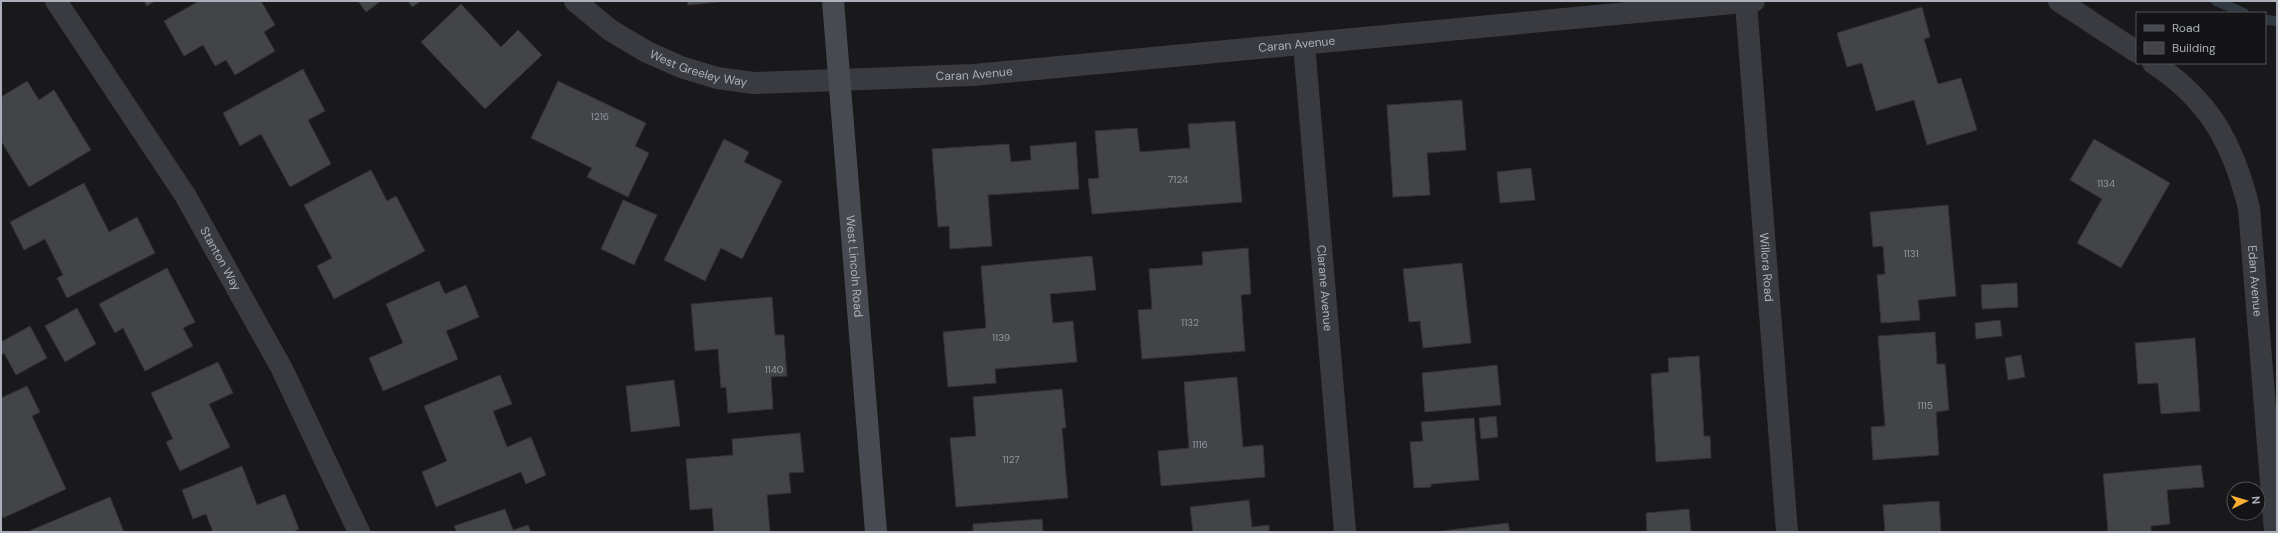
<svg xmlns="http://www.w3.org/2000/svg" width="2278" height="533" font-family="'DM Sans',sans-serif">
  <style>
    .lines { fill: none; stroke-linecap: round; stroke-linejoin: round }
    .stream { stroke: #2e3940; stroke-width: 10 }
    .building { fill: #434448; stroke: #333337 }
    .street { stroke: #3a3b40; stroke-width: 22 }
    .secondary { stroke: #484a51; stroke-width: 22 }
    .labels { text-anchor: middle; stroke-width: 4; stroke-linejoin: round; paint-order: stroke }
    .number-label { font-size: 10px; fill: #91959e }
    .street-label { font-size: 12px; fill: #abb0bb; stroke: #141416 }
  </style>
  <rect width="100%" height="100%" fill="#19191b"/>
  <g class="lines">
    <g class="stream">
      <polyline points="2216,1 2244,13"/>
      <polyline points="2265,20 2277,21"/>
    </g>
  </g>
  <g class="building">
    <polygon points="144,1 155,1 147,6"/>
    <polygon points="199,1 261,1 275,25 264,32 275,51 235,75 226,60 215,66 203,45 184,56 164,21"/>
    <polygon points="358,1 381,1 366,12"/>
    <polygon points="408,1 421,1 412,7"/>
    <polygon points="687,1 728,1 688,5"/>
    <polygon points="461,4 501,47 518,30 542,55 485,109 421,42"/>
    <polygon points="1922,7 1930,37 1924,39 1938,84 1961,78 1977,130 1927,145 1914,100 1876,111 1862,63 1847,67 1837,33"/>
    <polygon points="303,69 325,111 308,120 331,164 290,187 261,134 240,146 223,113"/>
    <polygon points="27,81 39,100 54,90 91,150 29,187 1,141 1,97"/>
    <polygon points="558,81 646,123 635,146 649,153 628,197 587,177 592,168 531,138"/>
    <polygon points="1462,100 1466,150 1427,153 1430,195 1393,197 1387,105"/>
    <polygon points="1235,121 1242,202 1092,214 1088,179 1099,178 1095,131 1137,128 1140,152 1190,148 1188,124"/>
    <polygon points="724,139 749,152 744,162 782,181 742,259 721,248 705,281 664,260"/>
    <polygon points="2094,139 2170,183 2121,268 2077,243 2102,199 2070,180"/>
    <polygon points="1076,142 1079,189 988,195 992,246 950,249 949,226 938,227 932,149 1009,144 1011,162 1031,160 1030,146"/>
    <polygon points="1531,168 1535,200 1500,203 1497,172"/>
    <polygon points="371,170 387,201 396,196 425,251 334,299 317,266 332,258 304,205"/>
    <polygon points="84,183 109,232 137,217 155,253 67,298 57,278 63,275 45,239 24,250 10,222"/>
    <polygon points="623,200 657,215 634,265 601,249"/>
    <polygon points="1948,205 1956,296 1918,300 1920,320 1881,323 1877,275 1885,274 1883,246 1873,247 1870,212"/>
    <polygon points="1248,248 1251,294 1241,295 1245,351 1142,359 1138,310 1152,309 1149,269 1203,265 1202,252"/>
    <polygon points="1092,256 1096,290 1050,294 1053,323 1073,321 1077,362 995,369 996,383 948,387 943,332 986,328 981,266"/>
    <polygon points="1462,263 1471,343 1423,348 1420,321 1409,322 1403,269"/>
    <polygon points="167,268 195,322 183,328 193,346 145,371 123,328 115,333 99,304"/>
    <polygon points="439,281 445,294 466,285 479,317 446,331 458,359 383,391 369,358 403,343 386,304"/>
    <polygon points="2017,283 2018,307 1982,309 1981,285"/>
    <polygon points="772,297 775,335 784,335 787,376 771,377 773,409 728,413 726,387 721,388 718,349 695,351 691,304"/>
    <polygon points="77,308 96,344 65,362 45,326"/>
    <polygon points="2000,320 2002,336 1976,339 1975,323"/>
    <polygon points="30,326 47,358 16,375 4,353 1,355 1,342"/>
    <polygon points="1935,332 1937,364 1945,364 1949,410 1936,412 1939,455 1873,460 1871,427 1885,426 1878,336"/>
    <polygon points="2195,338 2200,411 2161,414 2158,383 2138,384 2135,343"/>
    <polygon points="2021,355 2025,377 2008,380 2005,358"/>
    <polygon points="1699,356 1704,436 1710,436 1711,458 1656,462 1651,374 1669,372 1668,358"/>
    <polygon points="218,362 233,393 209,404 230,447 180,471 166,442 173,439 151,393"/>
    <polygon points="1497,365 1501,405 1425,412 1422,373"/>
    <polygon points="500,375 512,404 493,411 507,447 531,437 546,475 526,484 521,472 436,507 422,472 447,461 424,406"/>
    <polygon points="1237,377 1243,447 1263,445 1265,477 1161,486 1158,451 1189,448 1184,382"/>
    <polygon points="674,380 680,426 631,432 626,386"/>
    <polygon points="27,386 40,412 32,416 66,489 3,518 1,514 1,398"/>
    <polygon points="1062,389 1066,428 1062,428 1068,498 956,507 950,438 976,436 973,397"/>
    <polygon points="1496,416 1498,437 1481,439 1479,418"/>
    <polygon points="1474,418 1479,480 1431,484 1431,487 1414,488 1410,442 1423,441 1421,422"/>
    <polygon points="800,433 804,472 789,473 791,493 767,495 770,532 714,532 712,508 690,510 686,459 733,455 732,439"/>
    <polygon points="2201,465 2204,487 2167,490 2170,524 2151,526 2151,532 2108,531 2103,474"/>
    <polygon points="242,466 257,505 285,494 299,529 292,532 213,532 206,514 193,519 182,490"/>
    <polygon points="110,497 124,532 29,532 29,531"/>
    <polygon points="1249,500 1252,527 1269,525 1269,532 1193,532 1190,507"/>
    <polygon points="1939,501 1941,532 1885,532 1883,505"/>
    <polygon points="505,509 513,530 528,525 531,532 457,532 454,526"/>
    <polygon points="1689,509 1691,532 1647,532 1646,513"/>
    <polygon points="1042,519 1043,532 973,532 973,524"/>
    <polygon points="1508,523 1510,532 1434,532"/>
  </g>
  <g class="lines">
    <g class="street">
      <path id="s1" d="M 56,1 L 185,195 L 282,369 L 359,532"/>
      <path id="s2" d="M 575,1 L 610,30 L 647,52 L 681,67 L 717,78 L 754,83 L 973,75 L 1754,1"/>
      <polyline points="2059,1 2137,52"/>
      <path id="s3" d="M 1746,3 L 1787,532"/>
      <path id="s4" d="M 1304,44 L 1345,532"/>
      <path id="s5" d="M 2153,63 C 2210,100 2233,144 2249,208 L 2275,532"/>
    </g>
    <path class="secondary" id="s6" d="M 833,1 L 876,532"/>
  </g>
  <g class="labels">
    <g class="number-label">
      <text x="600" y="120">1216</text>
      <text x="1178" y="183">7124</text>
      <text x="2106" y="187">1134</text>
      <text x="1911" y="257">1131</text>
      <text x="1190" y="326">1132</text>
      <text x="1001" y="341">1139</text>
      <text x="774" y="373">1140</text>
      <text x="1925" y="409">1115</text>
      <text x="1200" y="448">1116</text>
      <text x="1011" y="463">1127</text>
    </g>
    <g class="street-label">
      <text dy="4" stroke="none"><textPath href="#s2" startOffset="745">Caran Avenue</textPath></text>
      <text dy="4" stroke="none"><textPath href="#s2" startOffset="143">West Greeley Way</textPath></text>
      <text dy="4" stroke="none"><textPath href="#s2" startOffset="421">Caran Avenue</textPath></text>
      <text dy="4" stroke="none"><textPath href="#s1" startOffset="306">Stanton Way</textPath></text>
      <text dy="4" stroke="none"><textPath href="#s6" startOffset="266">West Lincoln Road</textPath></text>
      <text dy="4" stroke="none"><textPath href="#s3" startOffset="265">Willora Road</textPath></text>
      <text dy="4" stroke="none"><textPath href="#s5" startOffset="252">Edan Avenue</textPath></text>
      <text dy="4" stroke="none"><textPath href="#s4" startOffset="245">Clarane Avenue</textPath></text>
    </g>
  </g>
  <rect width="2278" height="533" fill="none" stroke="#abb0bb" stroke-width="4"/>
  <rect x="2136" y="12" width="130" height="52" fill="#141416" stroke="#505258"/>
  <rect x="2144" y="25" width="20" height="6" fill="#484a51" stroke="#505258"/>
  <text x="2172" y="32" font-size="12" fill="#abb0bb">Road</text>
  <rect x="2144" y="42" width="20" height="12" fill="#434448" stroke="#505258"/>
  <text x="2172" y="52" font-size="12" fill="#abb0bb">Building</text>
  <g transform="translate(2246 501) rotate(85)"><circle r="19" fill="#141416" stroke="#505258"/>
  <path d="M0-3L7 15L0 10L-7 15Z" fill="#f9b033"/>
  <text y="-6" font-size="11" font-weight="bold" text-anchor="middle" fill="#abb0bb">N</text>
  </g>
</svg>
